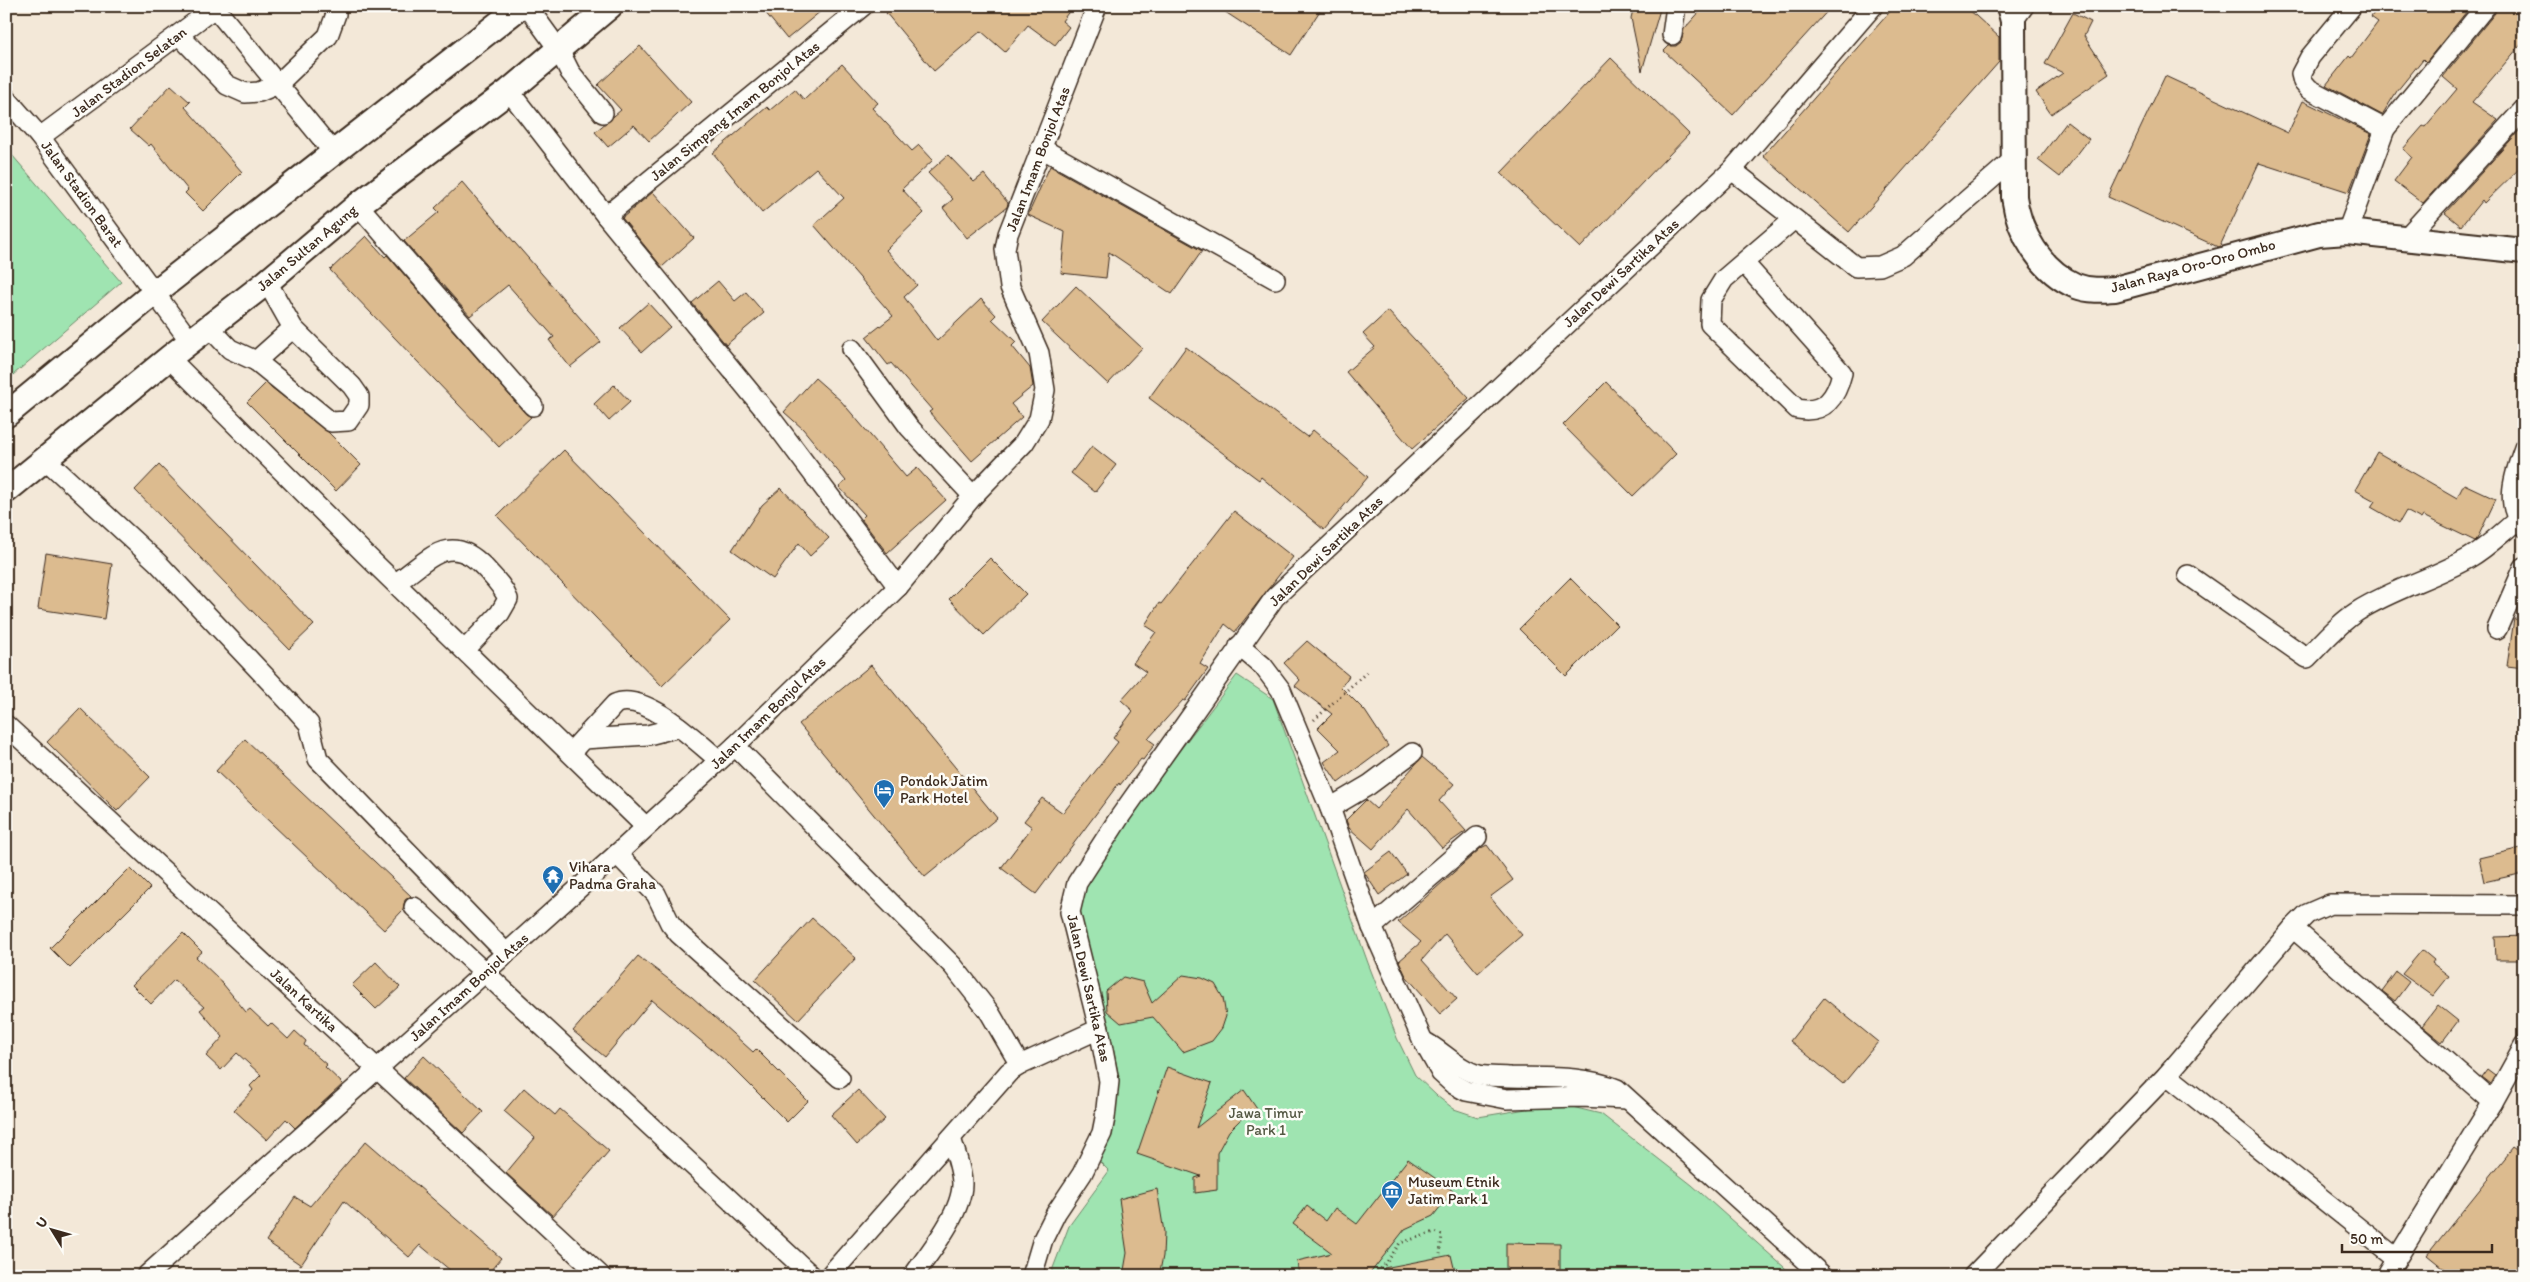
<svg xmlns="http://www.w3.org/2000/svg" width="2530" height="1282" font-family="Itim,sans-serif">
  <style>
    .park { fill: #9fe4b1; stroke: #6d8768 }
    .building { fill: #dcbb8f; stroke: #3b2a1e }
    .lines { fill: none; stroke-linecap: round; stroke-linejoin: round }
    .minor-casing { stroke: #3b2a1e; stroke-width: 22 }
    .major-casing { stroke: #3b2a1e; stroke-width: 28 }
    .path { stroke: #3b2a1e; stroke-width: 3; stroke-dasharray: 1 4; stroke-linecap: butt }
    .minor { stroke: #fdfcf7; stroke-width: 19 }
    .major { stroke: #fdfcf7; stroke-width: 24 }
    .labels { text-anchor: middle; stroke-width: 5; stroke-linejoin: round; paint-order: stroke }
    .street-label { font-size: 15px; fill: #3b2a1e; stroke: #fdfcf7 }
    .poi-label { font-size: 15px; fill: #3b2a1e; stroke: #fdfcf7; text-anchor: start }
    .park-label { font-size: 15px; fill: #545843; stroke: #fdfcf7 }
  </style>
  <rect width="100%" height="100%" fill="#f3e8d8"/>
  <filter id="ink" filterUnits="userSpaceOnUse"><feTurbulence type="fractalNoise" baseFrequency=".02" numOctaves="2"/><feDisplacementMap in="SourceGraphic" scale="10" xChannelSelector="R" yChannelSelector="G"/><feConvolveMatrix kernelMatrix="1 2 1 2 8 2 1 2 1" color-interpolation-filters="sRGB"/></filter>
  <g filter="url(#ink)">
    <g class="park">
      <polygon points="6,148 121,282 6,381"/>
      <polygon points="1237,675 1273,699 1368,963 1397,1038 1415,1075 1437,1096 1454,1109 1478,1117 1545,1106 1568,1106 1601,1114 1692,1185 1794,1276 1050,1276 1069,1226 1109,1171 1097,1159 1110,1121 1118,1073 1112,1043 1078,933 1081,892 1095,862"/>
    </g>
    <g class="building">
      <polygon points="760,6 827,6 787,39"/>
      <polygon points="894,6 1073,6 1062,21 1069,27 1055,45 1028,25 1005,52 981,31 934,71 886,13"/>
      <polygon points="1216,6 1323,6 1291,55"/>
      <polygon points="1634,6 1661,6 1642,71 1631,18"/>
      <polygon points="1705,6 1832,6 1733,115 1664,51 1669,46 1676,46 1681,42 1684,29"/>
      <polygon points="1895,6 1965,6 1999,37 1999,62 1849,232 1763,156"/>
      <polygon points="2379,6 2471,6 2426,62 2423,59 2397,91 2382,115 2326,85 2349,56 2351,58 2378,22 2371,17"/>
      <polygon points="2497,6 2524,6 2524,41 2472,102 2498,120 2423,203 2394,181 2412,157 2403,149 2423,126 2425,127 2457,89 2443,77 2495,13"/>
      <polygon points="2073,13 2091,22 2084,36 2109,74 2051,114 2036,92 2063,73 2045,64"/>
      <polygon points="640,46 691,102 649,141 634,125 608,147 595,132 621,110 598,85"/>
      <polygon points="1611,58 1689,134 1580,248 1501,173"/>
      <polygon points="842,64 878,103 872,108 912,151 919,145 933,160 902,189 924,213 886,250 917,285 904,297 937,341 981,299 996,315 992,319 1016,342 1012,346 1030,368 1033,386 1011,404 1022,417 972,461 929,412 932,410 891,363 888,365 866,337 893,316 814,225 844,198 816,168 762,213 713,153 767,107 770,110 795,89 804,100"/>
      <polygon points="2165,76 2288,133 2303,101 2371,134 2349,192 2259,163 2220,246 2218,247 2108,197"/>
      <polygon points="171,85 190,102 185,107 242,172 203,211 185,193 188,190 151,144 149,146 130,129"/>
      <polygon points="2067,122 2089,139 2060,177 2038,160"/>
      <polygon points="2519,131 2524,136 2524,164 2484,203 2482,200 2461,226 2445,213"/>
      <polygon points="948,155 974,182 984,174 1008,203 1007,207 967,238 943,208 953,199 928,173"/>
      <polygon points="1050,166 1202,251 1172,294 1109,252 1106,278 1061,273 1065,232 1028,215"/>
      <polygon points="462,182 601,342 570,367 549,340 554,337 508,285 470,316 404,241 439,212 435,208"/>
      <polygon points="653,192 694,238 662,267 622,218"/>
      <polygon points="366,236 385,257 387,255 525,413 531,417 499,447 330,270"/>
      <polygon points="718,281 735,301 746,292 764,313 726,345 692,303"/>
      <polygon points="1076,286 1142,348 1108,384 1042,322"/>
      <polygon points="648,303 670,327 642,352 620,328"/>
      <polygon points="1388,311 1469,398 1412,449 1346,372 1375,347 1363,334"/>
      <polygon points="1186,347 1307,437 1313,430 1368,477 1324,530 1261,477 1259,480 1149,398"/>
      <polygon points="815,378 841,401 906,477 917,468 946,500 887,553 861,519 865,515 839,487 846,481 803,429 784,412"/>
      <polygon points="1606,382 1676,454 1633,496 1563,425"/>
      <polygon points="266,383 328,432 361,465 336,491 247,402"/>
      <polygon points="614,385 630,402 609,421 594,404"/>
      <polygon points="1092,446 1116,465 1095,492 1071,473"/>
      <polygon points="564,450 730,620 662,686 497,516"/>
      <polygon points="2377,452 2457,498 2464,484 2496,499 2477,539 2475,541 2423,516 2421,519 2406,511 2399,523 2371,507 2375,501 2355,490"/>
      <polygon points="159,465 314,625 289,649 135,490"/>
      <polygon points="781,488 829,538 810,556 799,543 773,579 732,550 762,505"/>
      <polygon points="1234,511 1293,557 1235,632 1225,624 1200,664 1208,669 1185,701 1183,700 1148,739 1155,744 1143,760 1141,759 1120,785 1119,783 1036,894 1001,868 1032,827 1024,821 1042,798 1063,813 1118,742 1113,738 1133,711 1121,700 1146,672 1133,663 1156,632 1145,625 1159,603 1161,604"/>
      <polygon points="46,553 112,564 104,619 38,609"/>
      <polygon points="990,558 1026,594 984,635 949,599"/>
      <polygon points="1570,578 1617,625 1566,676 1519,629"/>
      <polygon points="2514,619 2524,620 2524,668 2507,666"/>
      <polygon points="1307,641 1349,676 1341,687 1365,711 1388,746 1338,783 1324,762 1340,750 1318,728 1332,714 1295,686 1300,680 1284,663"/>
      <polygon points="871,665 997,818 925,877 799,724"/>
      <polygon points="80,708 150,777 117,811 47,742"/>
      <polygon points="245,739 411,896 405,900 403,910 384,930 216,771"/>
      <polygon points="1422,757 1454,784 1439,801 1466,831 1442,848 1408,809 1373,849 1349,828 1346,820 1366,800 1376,809"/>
      <polygon points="1487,845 1513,880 1490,897 1522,935 1478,973 1445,934 1422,960 1457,999 1440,1014 1406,976 1399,961 1421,942 1398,922 1481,848"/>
      <polygon points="2521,848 2524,873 2484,882 2479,858"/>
      <polygon points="1391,852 1407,874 1379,895 1364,872"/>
      <polygon points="130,868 150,888 70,968 50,948"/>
      <polygon points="812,918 856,958 798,1020 755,980"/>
      <polygon points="183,933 202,952 196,957 219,979 246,1012 250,1009 268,1026 271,1023 288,1039 295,1031 306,1041 304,1045 327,1065 325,1067 343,1084 295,1128 286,1119 267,1140 234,1110 253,1090 250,1086 261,1075 237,1053 221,1070 206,1056 223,1037 200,1010 204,1007 174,980 151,1004 132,985"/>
      <polygon points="2524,936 2524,960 2496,960 2495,937"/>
      <polygon points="2422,950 2434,960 2432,963 2449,976 2433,996 2402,974"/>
      <polygon points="638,956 692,997 753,1052 756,1049 808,1101 787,1122 729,1064 652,1000 605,1057 573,1031"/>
      <polygon points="376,962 400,987 376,1009 352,985"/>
      <polygon points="2396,972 2409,982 2395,1001 2382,991"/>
      <polygon points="1183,975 1202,978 1215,984 1223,998 1226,1016 1222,1028 1212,1041 1183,1052 1153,1017 1121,1023 1107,1011 1106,991 1123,977 1143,982 1152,1003"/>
      <polygon points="1824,998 1878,1042 1843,1084 1790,1041"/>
      <polygon points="2438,1005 2458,1021 2442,1042 2422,1026"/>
      <polygon points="424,1056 483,1112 463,1133 404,1078"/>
      <polygon points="1167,1067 1212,1083 1196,1128 1244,1090 1257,1109 1241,1119 1229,1131 1217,1153 1217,1190 1195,1193 1195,1178 1201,1176 1137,1154"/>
      <polygon points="2487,1069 2495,1075 2490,1084 2481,1077"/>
      <polygon points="524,1088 555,1115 560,1109 609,1151 553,1216 506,1173 535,1138 504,1111"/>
      <polygon points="858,1090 885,1119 857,1145 831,1115"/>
      <polygon points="366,1141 501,1258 486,1276 457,1276 420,1245 409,1257 344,1201 301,1265 266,1241 295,1197 310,1206"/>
      <polygon points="2513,1148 2524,1156 2524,1276 2453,1276 2427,1255"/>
      <polygon points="1408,1159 1453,1191 1433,1216 1405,1229 1368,1276 1299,1276 1297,1261 1332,1253 1293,1224 1307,1206 1326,1221 1335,1208 1357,1224"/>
      <polygon points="1157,1189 1164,1232 1163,1256 1159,1276 1123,1276 1127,1253 1119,1199"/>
      <polygon points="1506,1243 1560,1244 1560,1272 1506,1272"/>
      <polygon points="1451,1255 1456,1276 1385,1276 1384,1268"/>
    </g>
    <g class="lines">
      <g class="minor-casing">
        <g id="minor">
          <polyline points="527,6 559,50 570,72 603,113"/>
          <polyline points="2352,6 2310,57 2301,74 2303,82 2309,89 2385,129"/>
          <polyline points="215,8 334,153"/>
          <polyline points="2013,21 2024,6"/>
          <polyline points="179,35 227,85 245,93 259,92 278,84 328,36 336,14 335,6"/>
          <polyline points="1672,35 1676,6"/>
          <polyline points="509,91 606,216 768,414 898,587"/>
          <polyline points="6,98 40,137 190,341"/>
          <polyline points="40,137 217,6"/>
          <polyline points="1041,148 1275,279"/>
          <polyline points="1732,170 1856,267 1880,266 1903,256 2014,159"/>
          <polyline points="358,205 533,406"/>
          <polyline points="606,216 863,6"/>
          <polyline points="2347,232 2385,129 2486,6"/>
          <polyline points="2406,238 2524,109"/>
          <path d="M 1744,263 L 1842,373 C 1836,398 1825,414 1797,409 L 1710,324 L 1711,300 L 1724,279 L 1793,220"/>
          <polyline points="209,327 230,349 256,361 293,328"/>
          <polyline points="852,349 909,427 973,496"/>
          <polyline points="169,358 365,554 646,827"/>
          <polyline points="256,361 331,422 348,421 359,405 359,396 352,386 293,328 267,282"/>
          <path d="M 2524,448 C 2515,473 2503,505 2524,527"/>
          <polyline points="45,459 157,562 292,705 309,724 318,759 506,953"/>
          <path d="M 2188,575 L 2307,658 C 2323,642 2339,623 2358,611 C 2393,589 2434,578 2469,558 C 2490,546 2505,529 2524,515"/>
          <path d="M 396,583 C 429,560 450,530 485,568 C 494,578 503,586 508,599 L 500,613 L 465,650"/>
          <polyline points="2497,629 2524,567"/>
          <polyline points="1239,646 1263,666 1281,690 1330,808 1372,927 1423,1041 1441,1073 1453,1084 1466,1091 1507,1099 1580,1097 1627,1099"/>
          <polyline points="6,725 601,1276"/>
          <polyline points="583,739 648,735 679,727"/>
          <polyline points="735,746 953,966 990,1013 1020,1065 1009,1072 829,1276"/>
          <path d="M 571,752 L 615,704 C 644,690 697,742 719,760"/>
          <polyline points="1330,808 1369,785 1412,753"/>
          <polyline points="617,854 656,894 670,923 679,934 840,1078"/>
          <polyline points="414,907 812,1276"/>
          <polyline points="1372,927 1477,837"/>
          <polyline points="2293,928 2493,1102"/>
          <path d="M 1423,1041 C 1442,1050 1458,1070 1479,1075 C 1489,1077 1500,1076 1510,1077 C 1545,1078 1583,1075 1617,1089 L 1823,1276"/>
          <polyline points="1020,1065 1099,1029"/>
          <polyline points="2167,1075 2395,1257"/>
          <polyline points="146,1276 617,854 735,746 898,587 973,496 1024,443 1039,419 1045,390 1039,353 1010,287 1005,249 1008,234 1097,6"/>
          <path d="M 913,1276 C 929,1253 962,1213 962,1184 C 962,1169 955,1152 951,1138"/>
          <polyline points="1032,1276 1043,1239 1056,1213 1082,1174 1102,1133 1105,1118 1109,1081 1099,1029 1070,912 1077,883 1119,818 1275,597 1732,170 1873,6"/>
          <polyline points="1973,1276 2167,1075 2293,928 2307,914 2330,904 2524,905"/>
          <polyline points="2386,1276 2493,1102 2524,1046"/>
        </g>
      </g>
      <g class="major-casing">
        <g id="major">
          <path d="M 2009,6 L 2013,21 L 2014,197 C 2019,233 2041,271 2076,286 C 2089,291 2102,290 2115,289 L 2319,234 L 2347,232 L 2524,251"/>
          <polyline points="6,415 153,294 521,6"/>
          <polyline points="6,491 169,358 267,282 358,205 509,91 610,6"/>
        </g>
      </g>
      <g class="path">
        <polyline points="1314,720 1369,670"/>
        <polyline points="1374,1276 1387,1262 1400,1243 1435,1232 1442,1235 1440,1254"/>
      </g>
      <use href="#minor" class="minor"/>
      <use href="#major" class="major"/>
    </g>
  </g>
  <defs>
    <g id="hotel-pin" transform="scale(1.125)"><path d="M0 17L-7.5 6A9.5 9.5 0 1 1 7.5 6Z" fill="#1f6fb2" stroke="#fdfcf7"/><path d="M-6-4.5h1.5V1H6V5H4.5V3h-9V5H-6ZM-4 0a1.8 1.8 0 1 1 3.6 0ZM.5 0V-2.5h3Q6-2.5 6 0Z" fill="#fff"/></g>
    <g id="temple-pin" transform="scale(1.125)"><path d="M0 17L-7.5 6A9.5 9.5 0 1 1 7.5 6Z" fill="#1f6fb2" stroke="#fdfcf7"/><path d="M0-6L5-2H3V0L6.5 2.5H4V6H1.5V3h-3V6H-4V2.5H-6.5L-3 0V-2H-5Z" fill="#fff"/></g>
    <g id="museum-pin" transform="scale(1.125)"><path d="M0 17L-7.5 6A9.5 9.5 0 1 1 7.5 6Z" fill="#1f6fb2" stroke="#fdfcf7"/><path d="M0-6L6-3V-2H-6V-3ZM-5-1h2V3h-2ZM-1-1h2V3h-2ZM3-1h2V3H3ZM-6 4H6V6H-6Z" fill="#fff"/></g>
  </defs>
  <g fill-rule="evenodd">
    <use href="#hotel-pin" x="884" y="790"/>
    <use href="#temple-pin" x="553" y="876"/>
    <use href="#museum-pin" x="1392" y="1191"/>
  </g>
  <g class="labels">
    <g class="street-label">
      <text transform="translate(129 72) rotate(-37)" y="5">Jalan Stadion Selatan</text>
      <text transform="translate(735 111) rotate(-39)" y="5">Jalan Simpang Imam Bonjol Atas</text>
      <text transform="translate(1038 159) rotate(-69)" y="5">Jalan Imam Bonjol Atas</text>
      <text transform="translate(82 194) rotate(54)" y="5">Jalan Stadion Barat</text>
      <text transform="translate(307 248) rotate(-40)" y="5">Jalan Sultan Agung</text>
      <text transform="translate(2193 266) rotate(-15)" y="5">Jalan Raya Oro-Oro Ombo</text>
      <text transform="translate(1621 273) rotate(-43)" y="5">Jalan Dewi Sartika Atas</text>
      <text transform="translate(1326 551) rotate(-44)" y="5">Jalan Dewi Sartika Atas</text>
      <text transform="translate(768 713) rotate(-44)" y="5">Jalan Imam Bonjol Atas</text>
      <text transform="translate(469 987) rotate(-42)" y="5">Jalan Imam Bonjol Atas</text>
      <text transform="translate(1089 988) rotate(77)" y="5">Jalan Dewi Sartika Atas</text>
      <text transform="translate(304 1000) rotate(43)" y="5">Jalan Kartika</text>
    </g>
    <g class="poi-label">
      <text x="900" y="786">Pondok Jatim<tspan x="900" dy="17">Park Hotel</tspan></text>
      <text x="569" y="872">Vihara<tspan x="569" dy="17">Padma Graha</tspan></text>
      <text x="1408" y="1187">Museum Etnik<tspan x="1408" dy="17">Jatim Park 1</tspan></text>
    </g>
    <g class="park-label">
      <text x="1266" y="1118">Jawa Timur<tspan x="1266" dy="17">Park 1</tspan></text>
    </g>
  </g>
  <rect width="2530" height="1282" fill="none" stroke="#fdfcf7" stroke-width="25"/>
  <rect x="12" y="12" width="2505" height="1257" fill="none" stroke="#3b2a1e" stroke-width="2" filter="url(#ink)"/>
  <g transform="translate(52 1230) rotate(307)" stroke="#fdfcf7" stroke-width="4" paint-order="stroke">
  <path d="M0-4L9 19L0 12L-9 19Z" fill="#3b2a1e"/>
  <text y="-8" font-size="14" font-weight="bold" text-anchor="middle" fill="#3b2a1e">U</text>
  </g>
  <path d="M2342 1244v8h150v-8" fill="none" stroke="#3b2a1e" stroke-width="2.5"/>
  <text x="2350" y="1244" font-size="15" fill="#3b2a1e" stroke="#fdfcf7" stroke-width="4" paint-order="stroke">50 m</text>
</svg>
